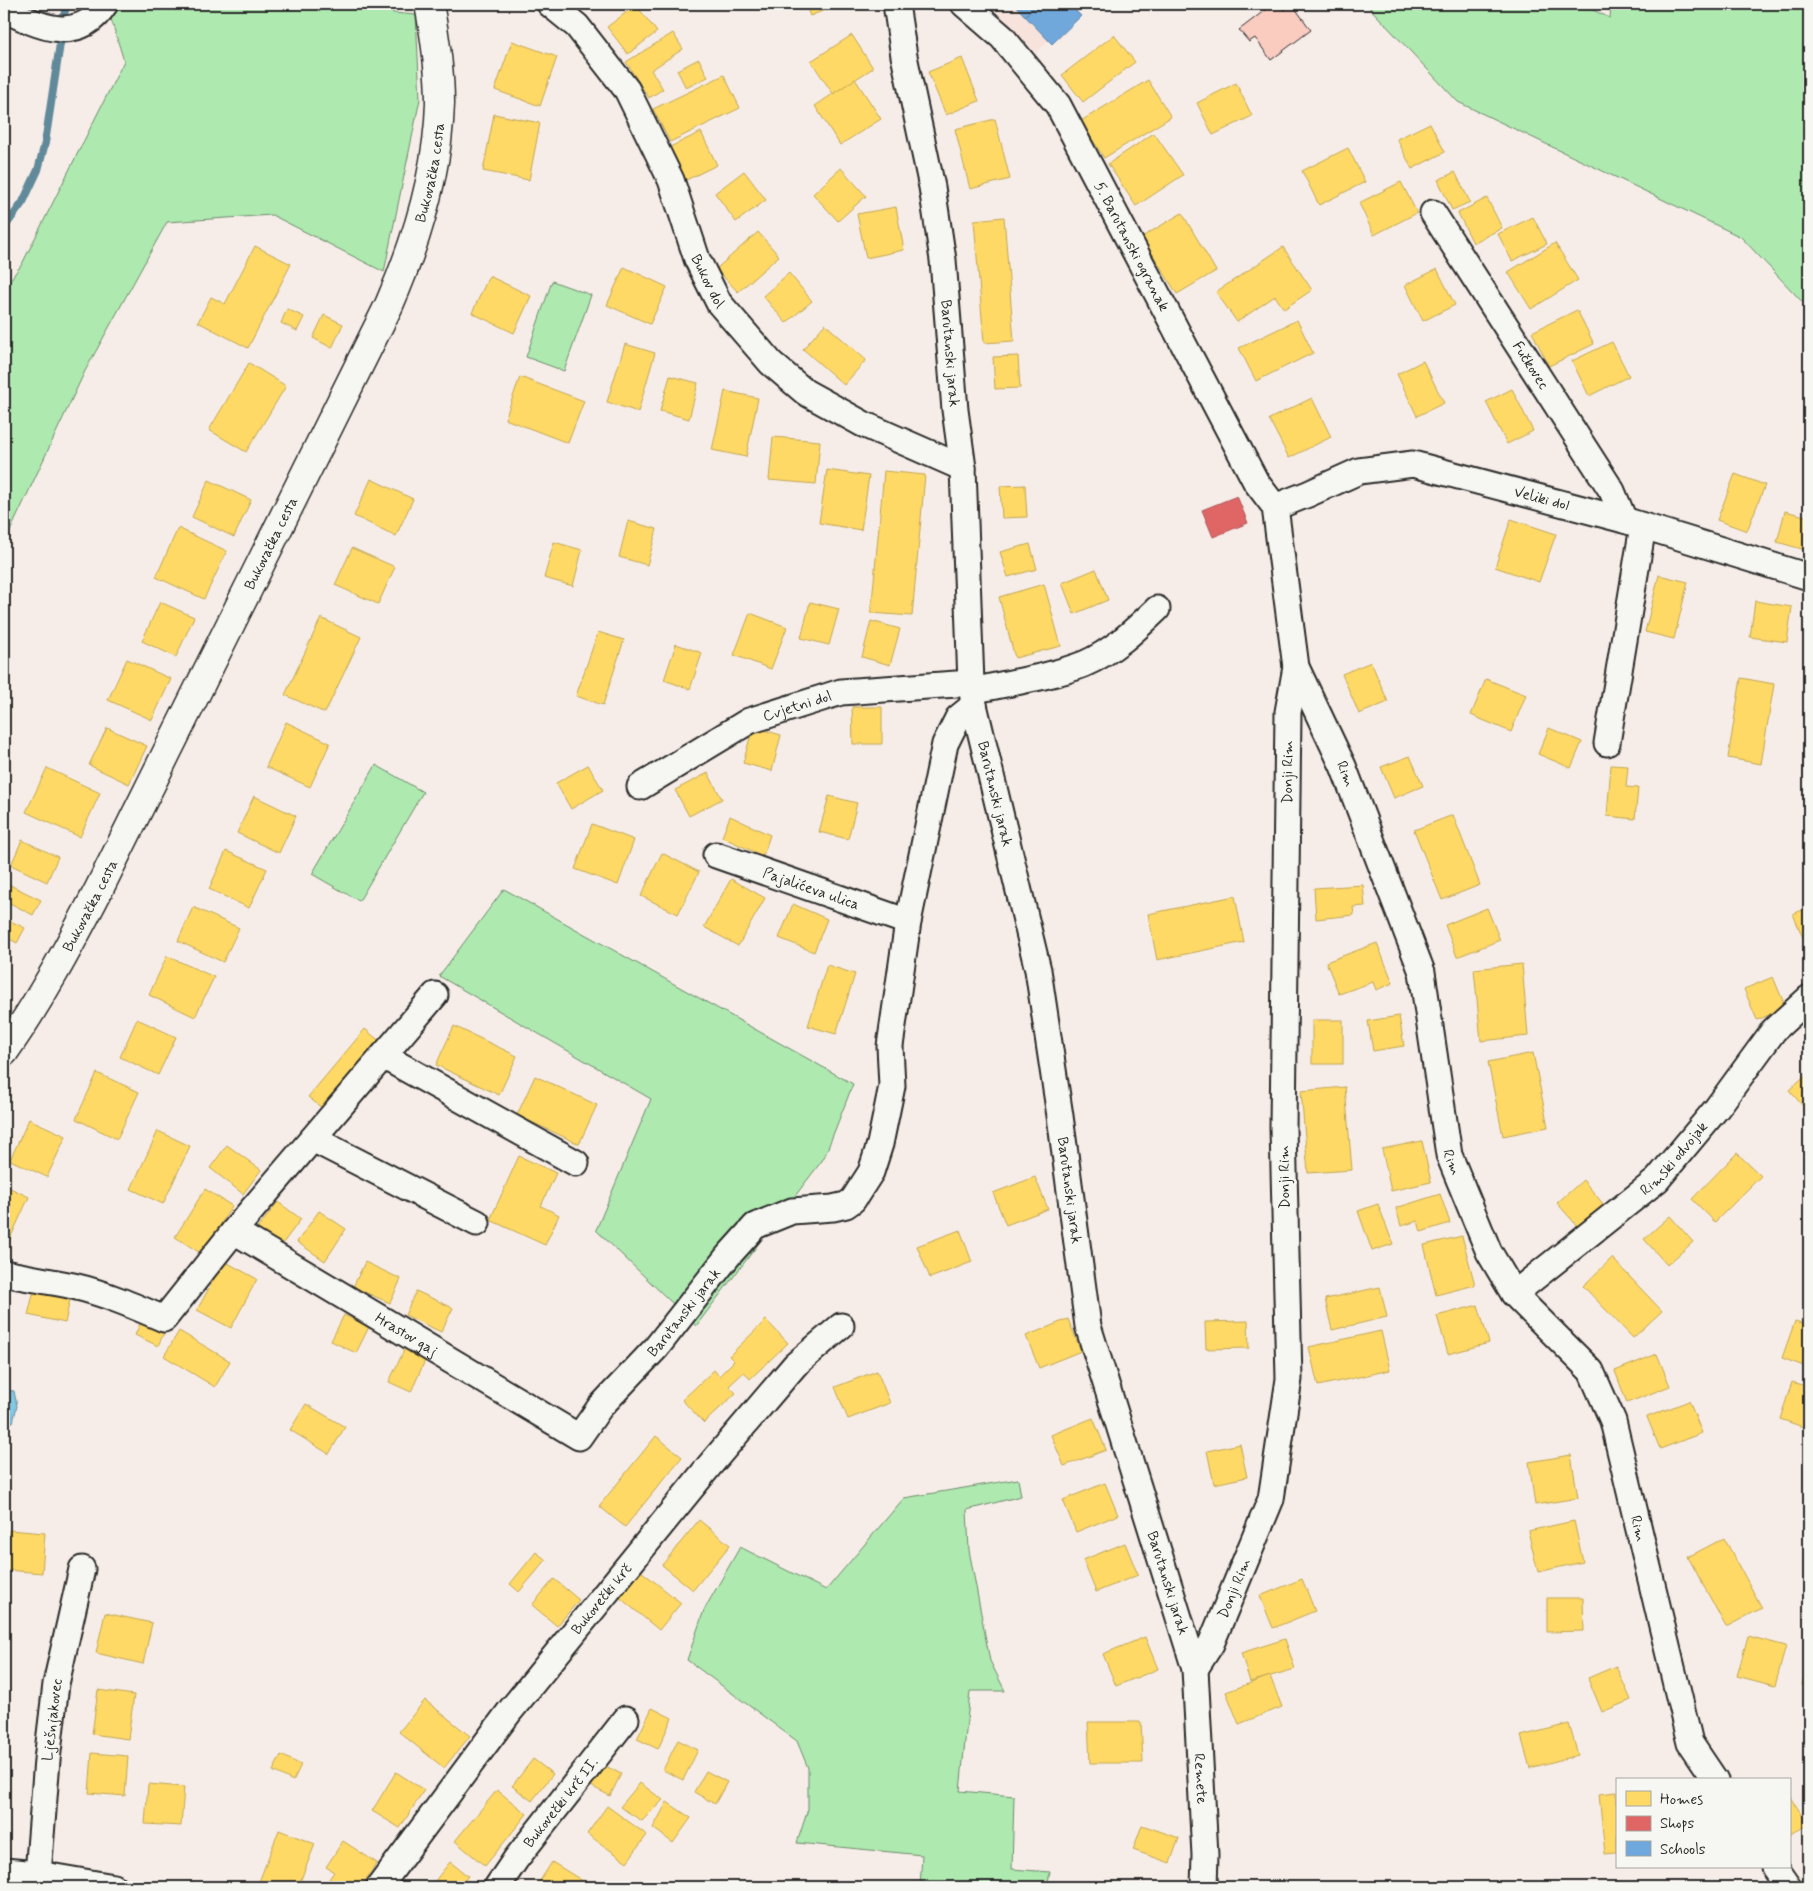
<svg xmlns="http://www.w3.org/2000/svg" width="1813" height="1891" font-family="Mynerve,sans-serif">
  <style>
    .built { fill: #f8e3dc }
    .green { fill: #aee9af; stroke: #6c8a6d }
    .water { fill: #83c8e4; stroke: #60899a }
    .homes { fill: #ffd966; stroke: #bfa554 }
    .shops { fill: #e06666; stroke: #aa5454 }
    .schools { fill: #6fa8dc; stroke: #5b82a7 }
    .lines { fill: none; stroke-linecap: round; stroke-linejoin: round }
    .stream { stroke: #60899a; stroke-width: 8 }
    .building { fill: #facbbf; stroke: #2b2b2b }
    .minor-casing { stroke: #2b2b2b; stroke-width: 29 }
    .major-casing { stroke: #2b2b2b; stroke-width: 31 }
    .minor { stroke: #f6f6f2; stroke-width: 25 }
    .major { stroke: #f6f6f2; stroke-width: 28 }
    .labels { text-anchor: middle; stroke-width: 5; stroke-linejoin: round; paint-order: stroke }
    .street-label { font-size: 15px; fill: #2b2b2b; stroke: #f6f6f2 }
  </style>
  <rect width="100%" height="100%" fill="#f7ede8"/>
  <filter id="ink" filterUnits="userSpaceOnUse"><feTurbulence type="fractalNoise" baseFrequency=".02" numOctaves="2"/><feDisplacementMap in="SourceGraphic" scale="10" xChannelSelector="R" yChannelSelector="G"/><feConvolveMatrix kernelMatrix="1 2 1 2 8 2 1 2 1" color-interpolation-filters="sRGB"/></filter>
  <g filter="url(#ink)">
    <polygon class="built" points="986,4 1087,4 1036,53"/>
    <g class="green">
      <polygon points="120,4 390,4 393,13 416,15 420,99 384,272 272,215 167,222 85,371 4,544 4,288 22,264 124,61 111,19"/>
      <polygon points="1366,4 1580,4 1610,18 1611,4 1809,4 1809,309 1741,237 1458,102"/>
      <polygon points="552,281 591,295 564,371 526,357"/>
      <polygon points="376,765 423,792 359,901 312,874"/>
      <polygon points="504,889 853,1084 824,1158 696,1326 596,1230 651,1099 439,976"/>
      <polygon points="1018,1479 1021,1496 967,1510 969,1550 990,1661 1005,1691 970,1691 960,1791 1014,1796 1012,1869 1050,1872 1047,1887 920,1887 922,1855 797,1843 808,1809 808,1768 797,1741 687,1660 704,1610 740,1547 826,1590 904,1498"/>
    </g>
    <polygon class="water" points="4,1390 14,1391 17,1406 13,1422 4,1422"/>
    <g class="homes">
      <polygon points="805,4 840,4 810,16"/>
      <polygon points="636,5 657,32 628,54 607,27"/>
      <polygon points="673,33 683,49 651,70 663,89 649,98 626,62"/>
      <polygon points="852,35 873,68 833,94 811,61"/>
      <polygon points="1114,35 1135,62 1083,102 1062,75"/>
      <polygon points="512,41 557,57 540,106 495,90"/>
      <polygon points="962,58 979,101 946,115 928,72"/>
      <polygon points="699,59 708,77 686,88 677,70"/>
      <polygon points="724,75 740,108 670,142 653,109"/>
      <polygon points="855,79 881,119 840,145 815,106"/>
      <polygon points="1148,80 1171,117 1104,158 1081,121"/>
      <polygon points="1236,83 1252,116 1213,135 1197,103"/>
      <polygon points="494,114 540,123 529,180 483,171"/>
      <polygon points="995,119 1010,179 970,189 955,129"/>
      <polygon points="1430,123 1445,152 1412,169 1397,139"/>
      <polygon points="701,132 717,165 686,180 670,147"/>
      <polygon points="1154,133 1183,175 1136,206 1108,164"/>
      <polygon points="1348,148 1365,182 1319,205 1302,171"/>
      <polygon points="841,168 866,196 838,221 813,194"/>
      <polygon points="744,171 766,200 736,222 715,193"/>
      <polygon points="1455,172 1470,202 1452,210 1438,180"/>
      <polygon points="1401,182 1417,213 1374,235 1359,203"/>
      <polygon points="1487,198 1502,228 1473,243 1458,213"/>
      <polygon points="896,207 904,250 866,258 857,214"/>
      <polygon points="1182,213 1216,271 1177,294 1142,237"/>
      <polygon points="1004,217 1014,341 984,343 974,220"/>
      <polygon points="1533,217 1547,244 1512,261 1498,234"/>
      <polygon points="758,232 779,256 738,292 716,269"/>
      <polygon points="1555,243 1578,280 1531,309 1508,272"/>
      <polygon points="255,246 291,264 248,348 198,322 211,297 225,304"/>
      <polygon points="1283,247 1312,290 1284,309 1275,296 1237,322 1216,292"/>
      <polygon points="624,267 667,287 650,324 607,305"/>
      <polygon points="1437,269 1455,305 1423,321 1405,285"/>
      <polygon points="789,273 812,301 786,323 763,296"/>
      <polygon points="489,276 531,296 514,333 472,313"/>
      <polygon points="287,309 304,317 297,331 281,323"/>
      <polygon points="1577,310 1594,344 1549,366 1532,332"/>
      <polygon points="324,315 343,324 332,348 313,338"/>
      <polygon points="1297,320 1313,353 1256,381 1239,348"/>
      <polygon points="825,324 866,360 844,385 803,349"/>
      <polygon points="1612,342 1629,376 1589,396 1572,361"/>
      <polygon points="625,344 655,353 638,412 607,402"/>
      <polygon points="1018,356 1020,388 995,389 993,357"/>
      <polygon points="1423,361 1444,403 1417,416 1397,374"/>
      <polygon points="249,363 286,386 246,452 209,430"/>
      <polygon points="670,376 698,383 689,419 660,411"/>
      <polygon points="520,377 584,401 568,443 505,419"/>
      <polygon points="1512,389 1533,431 1507,444 1486,402"/>
      <polygon points="725,391 758,398 746,457 712,450"/>
      <polygon points="1312,398 1331,437 1289,458 1269,419"/>
      <polygon points="773,437 820,441 816,484 769,480"/>
      <polygon points="827,470 869,476 861,530 819,523"/>
      <polygon points="884,471 925,475 912,616 871,613"/>
      <polygon points="1735,474 1765,485 1747,531 1717,520"/>
      <polygon points="371,479 413,499 396,536 354,516"/>
      <polygon points="209,480 251,500 234,537 192,517"/>
      <polygon points="1025,485 1027,517 1002,518 1000,486"/>
      <polygon points="1785,511 1809,517 1809,551 1777,542"/>
      <polygon points="1511,519 1556,534 1539,582 1495,567"/>
      <polygon points="628,521 657,529 647,565 619,557"/>
      <polygon points="178,528 227,551 204,599 156,577"/>
      <polygon points="554,542 582,550 573,586 544,578"/>
      <polygon points="1030,544 1037,569 1008,577 1000,552"/>
      <polygon points="352,548 395,567 378,604 335,585"/>
      <polygon points="1096,569 1108,600 1074,614 1062,583"/>
      <polygon points="1659,575 1688,582 1674,639 1645,632"/>
      <polygon points="1044,584 1061,646 1015,658 999,597"/>
      <polygon points="1755,601 1792,607 1787,642 1750,637"/>
      <polygon points="160,602 194,617 176,657 142,641"/>
      <polygon points="810,602 839,609 829,645 801,638"/>
      <polygon points="750,613 787,627 771,669 734,655"/>
      <polygon points="321,618 361,637 325,713 285,695"/>
      <polygon points="871,621 900,629 890,665 862,657"/>
      <polygon points="598,632 624,640 603,705 576,696"/>
      <polygon points="676,644 702,653 690,689 664,680"/>
      <polygon points="127,659 171,679 152,720 108,700"/>
      <polygon points="1371,662 1388,702 1359,714 1342,674"/>
      <polygon points="1741,678 1774,684 1761,764 1728,758"/>
      <polygon points="1486,679 1526,695 1511,732 1471,715"/>
      <polygon points="852,707 882,707 882,744 853,744"/>
      <polygon points="286,722 330,743 310,787 266,767"/>
      <polygon points="753,727 781,735 772,771 743,763"/>
      <polygon points="107,728 147,746 129,784 89,765"/>
      <polygon points="1549,728 1582,742 1571,768 1538,754"/>
      <polygon points="1410,756 1423,786 1394,798 1381,767"/>
      <polygon points="588,765 603,790 571,809 556,783"/>
      <polygon points="1611,765 1628,766 1626,787 1638,788 1635,819 1607,816"/>
      <polygon points="47,768 100,793 80,837 26,812"/>
      <polygon points="708,773 722,799 689,816 675,790"/>
      <polygon points="254,796 296,816 279,853 237,833"/>
      <polygon points="829,796 857,803 848,839 819,832"/>
      <polygon points="1453,815 1480,885 1442,900 1414,830"/>
      <polygon points="730,816 770,835 763,856 722,837"/>
      <polygon points="592,824 634,840 618,885 575,869"/>
      <polygon points="22,840 58,857 47,882 11,865"/>
      <polygon points="226,851 267,869 249,908 209,889"/>
      <polygon points="662,853 699,872 678,914 641,896"/>
      <polygon points="731,879 765,898 738,946 704,927"/>
      <polygon points="6,883 41,900 33,915 4,900 4,888"/>
      <polygon points="1363,885 1365,906 1353,907 1354,915 1316,919 1314,888"/>
      <polygon points="1235,896 1244,942 1157,960 1148,914"/>
      <polygon points="793,904 827,919 814,952 779,938"/>
      <polygon points="193,907 239,928 223,962 178,941"/>
      <polygon points="1809,907 1809,943 1806,945 1793,914"/>
      <polygon points="1487,908 1500,940 1457,957 1445,925"/>
      <polygon points="4,918 25,928 17,943 4,936"/>
      <polygon points="1377,943 1393,983 1376,990 1373,982 1339,994 1326,962"/>
      <polygon points="167,956 214,977 195,1017 149,995"/>
      <polygon points="1522,964 1528,1036 1481,1041 1474,969"/>
      <polygon points="827,965 855,974 836,1034 808,1026"/>
      <polygon points="1773,977 1786,1008 1757,1020 1744,989"/>
      <polygon points="1399,1016 1404,1046 1373,1051 1368,1021"/>
      <polygon points="137,1019 176,1037 158,1075 120,1057"/>
      <rect x="1312" y="1020" width="31" height="44"/>
      <polygon points="454,1026 517,1056 499,1095 436,1065"/>
      <polygon points="365,1029 382,1043 326,1111 308,1097"/>
      <polygon points="1533,1053 1548,1127 1503,1136 1488,1062"/>
      <polygon points="1809,1072 1809,1113 1789,1090"/>
      <polygon points="97,1073 139,1092 117,1139 76,1119"/>
      <polygon points="535,1076 597,1105 579,1144 517,1115"/>
      <polygon points="1345,1087 1352,1170 1308,1173 1301,1091"/>
      <polygon points="29,1119 66,1136 47,1177 10,1160"/>
      <polygon points="158,1131 190,1146 163,1204 131,1189"/>
      <polygon points="1422,1141 1431,1182 1391,1191 1382,1149"/>
      <polygon points="227,1145 261,1170 243,1194 210,1168"/>
      <polygon points="1737,1153 1761,1176 1715,1222 1692,1199"/>
      <polygon points="519,1156 556,1173 541,1206 559,1215 545,1245 490,1220"/>
      <polygon points="1035,1177 1048,1209 1006,1225 993,1193"/>
      <polygon points="1583,1180 1605,1206 1580,1229 1557,1203"/>
      <polygon points="4,1185 29,1197 4,1252"/>
      <polygon points="205,1189 232,1206 202,1254 175,1237"/>
      <polygon points="1440,1194 1450,1223 1421,1232 1418,1221 1401,1226 1396,1208"/>
      <polygon points="278,1202 301,1219 280,1247 257,1229"/>
      <polygon points="1378,1204 1393,1244 1372,1251 1358,1211"/>
      <polygon points="319,1211 346,1229 325,1261 297,1242"/>
      <polygon points="1670,1216 1693,1242 1667,1265 1644,1239"/>
      <polygon points="960,1230 972,1262 930,1278 917,1246"/>
      <polygon points="1462,1236 1475,1285 1436,1295 1424,1245"/>
      <polygon points="1612,1258 1662,1311 1633,1338 1583,1286"/>
      <polygon points="224,1261 257,1279 231,1328 197,1310"/>
      <polygon points="365,1262 401,1279 390,1303 353,1287"/>
      <polygon points="35,1286 71,1294 65,1323 28,1315"/>
      <polygon points="1380,1287 1387,1317 1332,1330 1325,1299"/>
      <polygon points="416,1291 453,1308 441,1332 405,1315"/>
      <polygon points="1478,1305 1489,1343 1448,1354 1437,1316"/>
      <polygon points="144,1315 167,1326 158,1346 135,1335"/>
      <polygon points="344,1315 369,1327 356,1353 331,1341"/>
      <polygon points="1068,1319 1081,1351 1039,1368 1026,1336"/>
      <polygon points="766,1320 788,1343 750,1379 744,1372 729,1386 736,1393 704,1423 682,1400 714,1370 719,1376 734,1361 729,1356"/>
      <polygon points="1248,1321 1249,1348 1206,1349 1205,1322"/>
      <polygon points="1795,1321 1809,1325 1809,1368 1782,1358"/>
      <polygon points="179,1331 230,1361 215,1387 164,1356"/>
      <polygon points="1381,1331 1390,1370 1318,1386 1309,1347"/>
      <polygon points="406,1346 427,1356 411,1392 389,1382"/>
      <polygon points="1657,1354 1670,1386 1627,1403 1615,1371"/>
      <polygon points="877,1371 890,1403 848,1419 835,1387"/>
      <polygon points="1792,1382 1809,1387 1809,1429 1780,1419"/>
      <polygon points="1689,1401 1702,1433 1660,1449 1647,1417"/>
      <polygon points="306,1404 345,1427 329,1454 290,1430"/>
      <polygon points="1093,1418 1106,1450 1064,1466 1051,1435"/>
      <polygon points="656,1436 682,1457 625,1527 599,1506"/>
      <polygon points="1240,1444 1247,1477 1214,1484 1207,1451"/>
      <polygon points="1571,1455 1578,1498 1535,1505 1529,1462"/>
      <polygon points="1105,1483 1118,1515 1076,1532 1063,1500"/>
      <polygon points="699,1520 730,1545 693,1590 662,1565"/>
      <polygon points="1574,1521 1583,1562 1538,1572 1528,1531"/>
      <polygon points="9,1530 45,1533 42,1573 6,1570"/>
      <polygon points="1724,1538 1762,1608 1726,1627 1688,1557"/>
      <polygon points="1125,1543 1138,1575 1096,1592 1083,1560"/>
      <polygon points="536,1552 546,1560 519,1592 510,1584"/>
      <polygon points="641,1571 681,1603 659,1630 619,1597"/>
      <polygon points="554,1579 579,1600 557,1626 532,1605"/>
      <polygon points="1302,1579 1315,1611 1273,1628 1260,1596"/>
      <polygon points="1547,1598 1583,1598 1584,1631 1547,1632"/>
      <polygon points="105,1613 152,1623 143,1664 96,1653"/>
      <polygon points="1748,1636 1786,1646 1775,1686 1737,1676"/>
      <polygon points="1145,1637 1158,1669 1116,1686 1103,1654"/>
      <polygon points="1285,1639 1295,1669 1250,1682 1241,1653"/>
      <polygon points="1809,1660 1809,1687 1802,1685"/>
      <polygon points="1616,1666 1631,1700 1602,1712 1588,1678"/>
      <polygon points="1270,1676 1282,1707 1239,1724 1226,1692"/>
      <polygon points="98,1690 134,1695 128,1739 92,1734"/>
      <polygon points="425,1700 470,1736 444,1768 399,1732"/>
      <polygon points="652,1708 672,1718 658,1749 637,1739"/>
      <polygon points="1088,1722 1141,1722 1143,1763 1090,1763"/>
      <polygon points="1569,1724 1578,1755 1530,1768 1521,1736"/>
      <polygon points="678,1740 698,1750 683,1780 663,1770"/>
      <polygon points="92,1753 128,1756 125,1796 89,1793"/>
      <polygon points="281,1755 301,1765 293,1781 273,1771"/>
      <polygon points="533,1759 553,1774 532,1801 512,1786"/>
      <polygon points="600,1763 621,1774 610,1796 589,1785"/>
      <polygon points="706,1771 727,1782 715,1804 694,1792"/>
      <polygon points="396,1772 424,1790 400,1828 372,1811"/>
      <polygon points="640,1783 663,1800 642,1821 620,1807"/>
      <polygon points="148,1784 184,1787 181,1826 145,1824"/>
      <polygon points="497,1790 527,1814 485,1866 455,1841"/>
      <polygon points="1617,1792 1617,1853 1605,1854 1599,1794"/>
      <polygon points="1789,1795 1808,1824 1789,1836"/>
      <polygon points="667,1802 691,1818 673,1843 653,1828"/>
      <polygon points="607,1806 647,1835 627,1862 587,1834"/>
      <polygon points="1142,1825 1179,1838 1170,1863 1133,1850"/>
      <polygon points="279,1830 315,1844 298,1887 257,1887"/>
      <polygon points="343,1841 377,1863 361,1887 342,1887 329,1879 334,1872 326,1867"/>
      <polygon points="450,1862 468,1876 460,1887 430,1887"/>
      <polygon points="552,1862 591,1886 590,1887 536,1887"/>
      <polygon points="1113,1882 1146,1887 1113,1887"/>
    </g>
    <polygon class="shops" points="1237,496 1248,523 1213,537 1202,510"/>
    <g class="schools">
      <polygon points="1014,4 1038,4 1025,16"/>
      <polygon points="1038,4 1069,4 1081,16 1052,44 1025,16"/>
    </g>
    <g class="lines">
      <polyline class="stream" points="4,228 23,202 38,170 45,143 66,4"/>
    </g>
    <polygon class="building" points="1273,4 1279,4 1284,10 1292,4 1311,30 1271,60 1255,38 1249,42 1239,30"/>
    <g class="lines">
      <g class="minor-casing">
        <g id="minor">
          <path id="s1" d="M 550,4 L 577,26 L 627,90 L 671,180 L 697,259 L 719,303 L 771,363 L 805,392 L 863,424 L 963,468"/>
          <path id="s2" d="M 896,4 L 904,56 L 932,187 L 943,260 L 955,410 L 963,468 L 971,683 L 974,705 L 1038,970 L 1060,1116 L 1088,1326 L 1195,1669 L 1205,1855 L 1204,1887"/>
          <path id="s3" d="M 964,4 L 1002,37 L 1058,105 L 1256,482 L 1275,507 L 1296,667 L 1343,766 L 1422,972 L 1449,1155 L 1489,1252 L 1514,1294 L 1591,1371 L 1613,1421 L 1690,1743 L 1715,1780"/>
          <path d="M 4,9 C 40,27 78,45 105,4"/>
          <path id="s4" d="M 1433,213 L 1612,491 L 1624,520"/>
          <path id="s5" d="M 1275,507 L 1308,494 L 1359,471 L 1413,464 L 1624,520 L 1809,577"/>
          <path d="M 972,691 C 1007,683 1051,677 1084,664 C 1112,652 1135,630 1157,609"/>
          <polyline points="1607,743 1643,526"/>
          <path id="s6" d="M 640,787 L 749,721 L 841,692 L 971,683"/>
          <path id="s7" d="M 716,855 L 908,922"/>
          <polyline points="383,1056 576,1163"/>
          <polyline points="313,1139 477,1223"/>
          <path id="s8" d="M 234,1231 L 579,1437 L 600,1407 L 656,1348 L 728,1256 L 755,1226 L 792,1211 L 833,1208 L 846,1205 L 853,1200 L 871,1172 L 880,1144 L 892,1086 L 890,1046 L 908,922 L 945,744 L 958,718 L 974,705"/>
          <path d="M 4,1273 C 27,1278 50,1281 73,1286 C 104,1293 134,1306 164,1319 L 238,1226 L 435,995"/>
          <path id="s9" d="M 1514,1294 L 1657,1180 L 1717,1108 L 1774,1030 L 1809,998"/>
          <path id="s10" d="M 1195,1669 L 1211,1644 L 1271,1499 L 1289,1379 L 1283,1128 L 1288,712 L 1296,667"/>
          <polyline points="1774,1867 1788,1887"/>
          <polyline points="4,1871 38,1874 114,1887"/>
          <path id="s11" d="M 38,1874 L 47,1760 L 56,1684 L 82,1569"/>
          <path id="s12" d="M 379,1887 L 510,1711 L 710,1465 L 795,1365 L 841,1326"/>
          <path id="s13" d="M 497,1887 L 516,1859 L 626,1719"/>
        </g>
      </g>
      <g class="major-casing">
        <g id="major">
          <path id="s14" d="M 4,1052 C 40,1001 70,945 99,889 L 389,305 C 417,241 438,173 440,103 C 440,70 435,36 429,4"/>
        </g>
      </g>
      <use href="#minor" class="minor"/>
      <use href="#major" class="major"/>
    </g>
  </g>
  <g class="labels">
    <g class="street-label">
      <text dy="5" stroke="none"><textPath href="#s14" startOffset="980">Bukovačka cesta</textPath></text>
      <text dy="5" stroke="none"><textPath href="#s3" startOffset="298">5. Barutanski ogranak</textPath></text>
      <text dy="5" stroke="none"><textPath href="#s1" startOffset="324">Bukov dol</textPath></text>
      <text dy="5" stroke="none"><textPath href="#s2" startOffset="354">Barutanski jarak</textPath></text>
      <text dy="5" stroke="none"><textPath href="#s4" startOffset="181">Fučkovec</textPath></text>
      <text dy="5" stroke="none"><textPath href="#s5" startOffset="279">Veliki dol</textPath></text>
      <text dy="5" stroke="none"><textPath href="#s14" startOffset="575">Bukovačka cesta</textPath></text>
      <text dy="5" stroke="none"><textPath href="#s6" startOffset="178">Cvjetni dol</textPath></text>
      <text dy="5" stroke="none"><textPath href="#s10" startOffset="915">Donji Rim</textPath></text>
      <text dy="5" stroke="none"><textPath href="#s3" startOffset="875">Rim</textPath></text>
      <text dy="5" stroke="none"><textPath href="#s2" startOffset="798">Barutanski jarak</textPath></text>
      <text dy="5" stroke="none"><textPath href="#s7" startOffset="101">Pajalićeva ulica</textPath></text>
      <text dy="5" stroke="none"><textPath href="#s14" startOffset="170">Bukovačka cesta</textPath></text>
      <text dy="5" stroke="none"><textPath href="#s9" startOffset="210">Rimski odvojak</textPath></text>
      <text dy="5" stroke="none"><textPath href="#s3" startOffset="1280">Rim</textPath></text>
      <text transform="translate(1284 1177) rotate(-91)" y="5">Donji Rim</text>
      <text dy="5" stroke="none"><textPath href="#s2" startOffset="1202">Barutanski jarak</textPath></text>
      <text dy="5" stroke="none"><textPath href="#s8" startOffset="565">Barutanski jarak</textPath></text>
      <text dy="5" stroke="none"><textPath href="#s8" startOffset="201">Hrastov gaj</textPath></text>
      <text dy="5" stroke="none"><textPath href="#s3" startOffset="1700">Rim</textPath></text>
      <text dy="5" stroke="none"><textPath href="#s2" startOffset="1608">Barutanski jarak</textPath></text>
      <text dy="5" stroke="none"><textPath href="#s10" startOffset="90">Donji Rim</textPath></text>
      <text dy="5" stroke="none"><textPath href="#s12" startOffset="364">Bukovečki krč</textPath></text>
      <text dy="5" stroke="none"><textPath href="#s11" startOffset="155">Lješnjakovec</textPath></text>
      <text dy="5" stroke="none"><textPath href="#s2" startOffset="1808">Remete</textPath></text>
      <text dy="5" stroke="none"><textPath href="#s13" startOffset="106">Bukovečki krč II.</textPath></text>
    </g>
  </g>
  <rect width="1813" height="1891" fill="none" stroke="#f6f6f2" stroke-width="20"/>
  <rect x="10" y="10" width="1793" height="1871" fill="none" stroke="#2b2b2b" stroke-width="2" filter="url(#ink)"/>
  <rect x="1616" y="1778" width="175" height="90" fill="#f6f6f2" stroke="#a5a5a2"/>
  <rect x="1626" y="1791" width="25" height="15" fill="#ffd966" stroke="#a5a5a2"/>
  <text x="1660" y="1804" font-size="15" fill="#2b2b2b">Homes</text>
  <rect x="1626" y="1816" width="25" height="15" fill="#e06666" stroke="#a5a5a2"/>
  <text x="1660" y="1828" font-size="15" fill="#2b2b2b">Shops</text>
  <rect x="1626" y="1841" width="25" height="15" fill="#6fa8dc" stroke="#a5a5a2"/>
  <text x="1660" y="1854" font-size="15" fill="#2b2b2b">Schools</text>
</svg>
